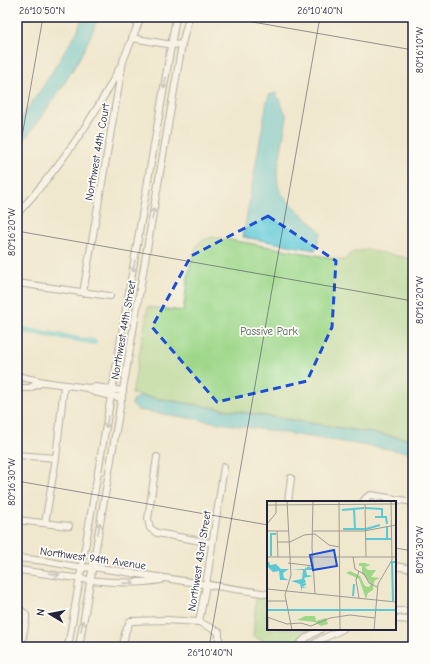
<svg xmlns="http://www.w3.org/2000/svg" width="430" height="664" font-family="'Comic Neue',sans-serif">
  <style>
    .green { fill: #9fd78a; stroke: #607c62 }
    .water { fill: #5cc8d5; stroke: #3f7588 }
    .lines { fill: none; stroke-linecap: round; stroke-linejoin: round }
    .canal { stroke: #5cc8d5; stroke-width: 6 }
    .minor-casing { stroke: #6a676e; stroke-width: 8 }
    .minor { stroke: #fff; stroke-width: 6 }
    .oneway { stroke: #9c9ca7 }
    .marked { fill: none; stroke: #1d4ed8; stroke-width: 3; stroke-dasharray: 8 5; stroke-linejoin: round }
    .ticks { fill: none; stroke: #22223b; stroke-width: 1; stroke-opacity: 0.45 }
    .labels { text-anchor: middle; stroke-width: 3.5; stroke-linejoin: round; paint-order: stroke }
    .street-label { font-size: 11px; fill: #22223b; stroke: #fdfcf7 }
    .park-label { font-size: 11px; fill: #485853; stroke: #fdfcf7 }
    .inset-river { fill: none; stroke: #5cc8d5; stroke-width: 2 }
    .inset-road { fill: none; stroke: #9e9993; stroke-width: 1 }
    .view { fill: #1d4ed8; fill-opacity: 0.15; stroke: #1d4ed8; stroke-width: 2 }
    .inset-edge { fill: none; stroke: #22223b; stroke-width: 2 }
    .neatline { fill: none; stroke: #22223b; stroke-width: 1.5 }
    .ticks-label { font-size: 10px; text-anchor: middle; fill: #22223b }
  </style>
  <rect width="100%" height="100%" fill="#fdfcf7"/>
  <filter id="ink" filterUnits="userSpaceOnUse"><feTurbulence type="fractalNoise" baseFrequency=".025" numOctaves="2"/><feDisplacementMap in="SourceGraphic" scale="8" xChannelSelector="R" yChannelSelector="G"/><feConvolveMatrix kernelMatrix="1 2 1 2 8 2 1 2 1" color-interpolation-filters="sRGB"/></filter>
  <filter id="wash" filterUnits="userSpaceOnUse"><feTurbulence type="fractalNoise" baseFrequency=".012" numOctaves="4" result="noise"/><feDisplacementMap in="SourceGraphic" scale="16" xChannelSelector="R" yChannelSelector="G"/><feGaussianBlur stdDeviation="0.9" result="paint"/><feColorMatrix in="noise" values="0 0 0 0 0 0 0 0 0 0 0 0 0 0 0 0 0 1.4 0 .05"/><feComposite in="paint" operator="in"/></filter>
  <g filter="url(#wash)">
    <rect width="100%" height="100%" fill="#f0e8ce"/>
    <g class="green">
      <path d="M 213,237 L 344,260 L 353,252 L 368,250 L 413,259 L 413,439 L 132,394 L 148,307 L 183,311 C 186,295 189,251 201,241 C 204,239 209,238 213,237 Z"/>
      <polygon points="256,597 268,598 268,629 310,629 290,647 281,647 253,637"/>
    </g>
    <g class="water">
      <path d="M 82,17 L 98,17 C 81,66 47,108 17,151 L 17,124 L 42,88 L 78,30 Z"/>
      <path d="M 276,93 L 287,117 L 277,174 C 278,180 277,187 281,192 C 290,206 309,219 321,232 L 315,250 L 243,237 L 267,101 L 269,95 Z"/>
      <polygon points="139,396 413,440 413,453 137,410 132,405 133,400"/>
    </g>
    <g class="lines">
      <polyline class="canal" points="17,329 94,342"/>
    </g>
  </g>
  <g filter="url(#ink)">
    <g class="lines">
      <g class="minor-casing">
        <g id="minor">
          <polyline points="132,38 172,45 182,44"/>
          <path d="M 17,214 C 57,170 93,120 120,67"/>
          <polyline points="17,283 110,296"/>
          <polyline points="83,293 123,61 141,17"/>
          <polyline points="17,376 44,382 88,388 95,387 123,391"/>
          <polyline points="17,388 29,388 44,382"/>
          <polyline points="88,388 94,392 122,398"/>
          <polyline points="17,455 56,458"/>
          <polyline points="157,457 148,519 150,528 157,533 212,543"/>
          <polyline points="288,502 291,478"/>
          <polyline points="363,502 366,498 371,495 413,502"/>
          <polyline points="17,520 69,526"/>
          <polyline points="45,523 56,458 64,385"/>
          <polyline points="17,558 45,561 82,568 93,567 268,594"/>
          <polyline points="395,566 413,569"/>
          <path d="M 17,570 C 65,575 113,588 161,580"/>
          <polyline points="17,606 26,615 26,620 21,647"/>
          <polyline points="395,611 413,611"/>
          <polyline points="395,619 413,620"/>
          <polyline points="68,647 176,17"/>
          <polyline points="79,647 182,44 189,17"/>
          <polyline points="123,647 125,633 130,621 166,620 199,622"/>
          <polyline points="219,647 219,632 199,622 206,585 224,467"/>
          <polyline points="296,647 306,638 321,629"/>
          <polyline points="309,647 320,640 343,629"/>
        </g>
      </g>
      <use href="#minor" class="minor"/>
    </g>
    <defs><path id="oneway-shaft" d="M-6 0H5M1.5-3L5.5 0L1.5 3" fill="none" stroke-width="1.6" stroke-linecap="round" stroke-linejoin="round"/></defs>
    <g class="oneway">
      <use href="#oneway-shaft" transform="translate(165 83) rotate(100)"/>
      <use href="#oneway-shaft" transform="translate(153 214) rotate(-80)"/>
      <use href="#oneway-shaft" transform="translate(134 266) rotate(100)"/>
      <use href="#oneway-shaft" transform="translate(107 422) rotate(100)"/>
      <use href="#oneway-shaft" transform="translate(99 528) rotate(-80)"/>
      <use href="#oneway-shaft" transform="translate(54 574) rotate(10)"/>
      <use href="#oneway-shaft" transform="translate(129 583) rotate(-1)"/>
      <use href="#oneway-shaft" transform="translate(82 626) rotate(-80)"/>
    </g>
  </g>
  <path d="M0 0H430V664H0ZM 268,216 L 336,261 L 332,327 L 307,381 L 217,402 L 152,327 L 191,256 Z" fill="#f0e8ce" fill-opacity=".55" fill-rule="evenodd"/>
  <path class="marked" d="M 268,216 L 336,261 L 332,327 L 307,381 L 217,402 L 152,327 L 191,256 Z"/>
  <path class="ticks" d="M 224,17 L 413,50M 17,165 L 43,17M 17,231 L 413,301M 17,481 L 268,525M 395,548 L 413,551M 209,647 L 320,17"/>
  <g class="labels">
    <g class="street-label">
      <text transform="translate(97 152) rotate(-80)" y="4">Northwest 44th Court</text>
      <text transform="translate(123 330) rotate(-80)" y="4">Northwest 44th Street</text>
      <text transform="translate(93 558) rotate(8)" y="4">Northwest 94th Avenue</text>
      <text transform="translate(199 561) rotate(-81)" y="4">Northwest 43rd Street</text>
    </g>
    <g class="park-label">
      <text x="269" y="335">Passive Park</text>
    </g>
  </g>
  <g transform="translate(267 501)">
    <rect width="129" height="129" fill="#f0e8ce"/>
    <path d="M 98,62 L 104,64 L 98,66 L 101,69 L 109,69 L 104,76 L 113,77 L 107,80 L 106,89 L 101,92 L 99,98 L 92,78 L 79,72 L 83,70 L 93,75 L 98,85 L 102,86 L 104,83 L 95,72 L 95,65 L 92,65 L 92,62 ZM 38,115 L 48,115 L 49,120 L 59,117 L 61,123 L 54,125 L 48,121 L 30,119 Z" fill="#9fd78a"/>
    <path d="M 2,60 L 3,64 L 9,63 L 14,68 L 22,68 L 16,72 L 17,77 L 22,79 L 13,79 L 12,70 L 6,71 L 0,65 ZM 39,65 L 39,68 L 41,65 L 46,68 L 45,72 L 45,69 L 39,69 L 40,74 L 46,75 L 37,77 L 39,81 L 35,83 L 39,82 L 39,84 L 35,86 L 40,86 L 35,87 L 35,91 L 33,83 L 24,80 L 35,78 L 36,69 L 24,68 L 38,68 Z" fill="#5cc8d5"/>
    <path class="inset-river" d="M 98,7 L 115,8 L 115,16M 87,8 L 88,28M 75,9 L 97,7M 129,11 L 129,42M 108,16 L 119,16 L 120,23M 120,25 L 120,38M 76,28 L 98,28M 99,28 L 113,24M 99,38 L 124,38M 4,55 L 4,33 L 9,33M 86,95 L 87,83M 126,100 L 125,61 L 129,61M 0,109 L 129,109"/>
    <path class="inset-road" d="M 20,0 L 24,74 L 18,94 L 25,129M 46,0 L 45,46 L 48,93M 72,0 L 73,129M 98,3 L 99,56M 0,4 L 129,3M 0,23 L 9,12 L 9,0M 0,30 L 21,30M 10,30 L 11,56M 46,30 L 97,30 L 129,24M 10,41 L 23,41 L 37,34 L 48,33 L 62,44 L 72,46M 0,56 L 129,56M 86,56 L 88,68 L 97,73 L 102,82 L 110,86M 21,62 L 47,65M 0,88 L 129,101M 92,97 L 89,79 L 92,70M 0,100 L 19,100M 0,116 L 20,123 L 34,122 L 44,125 L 63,117 L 83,114 L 108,117M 1,116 L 1,129M 107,129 L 111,83 L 125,59 L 124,0"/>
    <path class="view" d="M 67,49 L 70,65 L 46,69 L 43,54 Z"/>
    <rect width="129" height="129" class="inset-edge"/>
  </g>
  <rect width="430" height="664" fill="none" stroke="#fdfcf7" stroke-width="44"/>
  <g transform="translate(50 614) rotate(280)" stroke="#fdfcf7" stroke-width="3" paint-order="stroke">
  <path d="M0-3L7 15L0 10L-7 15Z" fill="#22223b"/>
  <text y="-6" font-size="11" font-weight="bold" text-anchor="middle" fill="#22223b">N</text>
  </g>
  <rect x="22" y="22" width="386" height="620" class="neatline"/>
  <g class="ticks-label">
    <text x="42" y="14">26°10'50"N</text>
    <text x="320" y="14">26°10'40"N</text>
    <text transform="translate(419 50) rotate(-90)" y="4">80°16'10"W</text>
    <text transform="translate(11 232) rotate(-90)" y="4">80°16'20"W</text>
    <text transform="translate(419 300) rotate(-90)" y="4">80°16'20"W</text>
    <text transform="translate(11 482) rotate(-90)" y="4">80°16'30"W</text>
    <text transform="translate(419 550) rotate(-90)" y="4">80°16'30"W</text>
    <text x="210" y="656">26°10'40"N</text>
  </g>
</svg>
